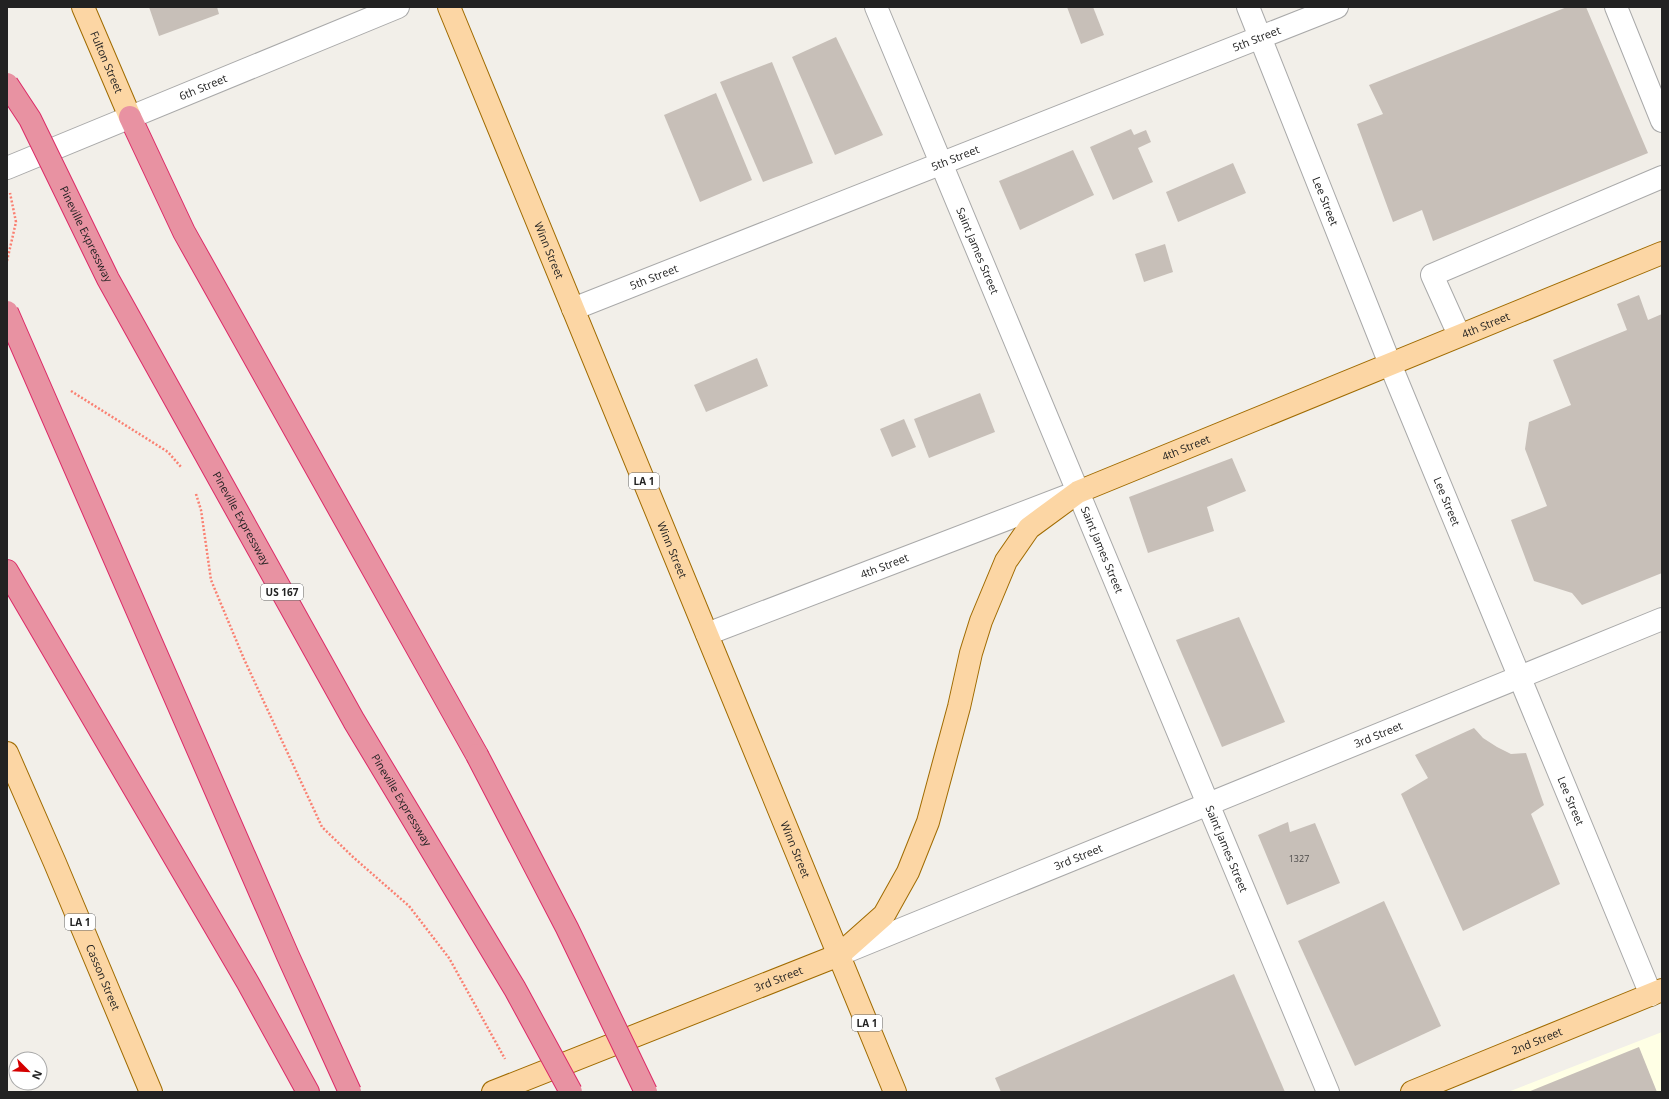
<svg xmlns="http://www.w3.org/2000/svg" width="1669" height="1099" viewBox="0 0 1669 1099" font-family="'Open Sans',sans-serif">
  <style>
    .education { fill: #ffffe5 }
    .building { fill: #c7bfb8 }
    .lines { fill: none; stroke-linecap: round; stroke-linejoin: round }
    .minor-casing { stroke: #a9a9a9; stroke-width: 24 }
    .major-casing { stroke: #a06b00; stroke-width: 24 }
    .highway-casing { stroke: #dc2a67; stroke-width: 24 }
    .path { stroke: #fa8072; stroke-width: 2.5; stroke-dasharray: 2 2; stroke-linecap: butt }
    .minor { stroke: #fff; stroke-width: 22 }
    .major { stroke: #fcd6a4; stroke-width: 22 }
    .highway { stroke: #e892a2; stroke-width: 22 }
    .highway-bridge-casing { stroke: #dc2a67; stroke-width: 24; stroke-linecap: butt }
    .highway-bridge { stroke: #e892a2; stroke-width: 22 }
    .labels { text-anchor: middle; stroke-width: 3; stroke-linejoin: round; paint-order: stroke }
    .number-label { font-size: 9px; fill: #4b4948 }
    .shield { fill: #fff; stroke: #646464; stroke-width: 1 }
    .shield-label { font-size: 10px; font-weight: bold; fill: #222 }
    .street-label { font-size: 11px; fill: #222; stroke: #fff }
  </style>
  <rect width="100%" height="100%" fill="#f2efe9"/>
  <!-- education -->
  <polygon class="education" points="1662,1032 1662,1092 1508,1092"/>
  <!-- building -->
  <g class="building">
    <polygon points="149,7 217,7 219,14 159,36"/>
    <polygon points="1067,7 1093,7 1104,35 1081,44"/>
    <polygon points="1567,7 1586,7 1648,153 1433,241 1422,210 1393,222 1357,124 1383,114 1369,85"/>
    <polygon points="836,37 883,135 835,155 792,57"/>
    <polygon points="772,62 813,163 763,182 720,82"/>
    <polygon points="716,93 752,180 700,202 664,115"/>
    <polygon points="1131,129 1134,135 1146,130 1151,142 1138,148 1153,182 1113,200 1090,147"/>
    <polygon points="1073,150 1094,195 1020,230 999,181"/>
    <polygon points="1233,163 1246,193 1178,222 1166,192"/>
    <polygon points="1165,244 1173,272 1144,282 1135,254"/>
    <polygon points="1639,295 1648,320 1662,314 1662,573 1582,605 1572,593 1534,581 1511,520 1547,506 1525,449 1529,422 1571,405 1553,360 1627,330 1617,304"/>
    <polygon points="757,358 768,386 706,412 694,385"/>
    <polygon points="980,393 995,432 929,458 914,419"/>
    <polygon points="904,419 916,447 892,457 880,429"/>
    <polygon points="1232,458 1246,491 1207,507 1214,531 1148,553 1129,497"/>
    <polygon points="1239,617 1285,722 1222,747 1176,640"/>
    <polygon points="1474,728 1483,738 1497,747 1511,754 1526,753 1544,805 1531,814 1560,884 1463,931 1401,794 1428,778 1415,755"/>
    <polygon points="1288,822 1290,832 1315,823 1340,883 1287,905 1258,835"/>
    <polygon points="1384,901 1441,1026 1355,1066 1298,941"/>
    <polygon points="1234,974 1285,1092 1001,1092 995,1078"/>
    <polygon points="1639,1047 1657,1092 1528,1092"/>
  </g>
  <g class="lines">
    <!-- minor casing -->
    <g class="minor-casing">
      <g id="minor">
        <path id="s1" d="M876 7 1328 1092"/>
        <path id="s2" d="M1248 7 1390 364 1651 995"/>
        <polyline points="1616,7 1662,121"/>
        <path id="s3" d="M7 168 398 7"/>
        <path id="s4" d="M573 309 1337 7"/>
        <polyline points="1459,335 1432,275 1662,177"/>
        <path id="s5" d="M707 634 1067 496"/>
        <path id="s6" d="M843 953 1662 619"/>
      </g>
    </g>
    <!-- major casing -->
    <g class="major-casing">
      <g id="major">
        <path id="s7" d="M83 7 130 117"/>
        <path id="s8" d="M449 7 895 1092"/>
        <path id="s9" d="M7 753 55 863 151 1092"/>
        <path id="s10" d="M493 1092 839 955 884 915 908 872 928 822 959 707 971 653 981 621 1006 561 1029 528 1078 492 1662 253"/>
        <path id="s11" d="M1412 1092 1662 990"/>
      </g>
    </g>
    <!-- highway casing -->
    <g class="highway-casing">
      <g id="highway">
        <polyline points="130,117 184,232 477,755"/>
        <polyline points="7,571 248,983 308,1092"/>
      </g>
    </g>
    <!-- path -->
    <g class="path">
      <polyline points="7,261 16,222 10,193"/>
      <polyline points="71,391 168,452 181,467"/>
      <polyline points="196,494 201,510 211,580 244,659 322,827 353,857 409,906 449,958 505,1059"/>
    </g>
    <!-- minor -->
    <use href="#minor" class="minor"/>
    <!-- major -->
    <use href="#major" class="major"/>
    <!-- highway -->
    <use href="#highway" class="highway"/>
    <!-- highway-bridge casing -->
    <g class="highway-bridge-casing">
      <g id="highway-bridge">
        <path id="s12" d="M7 84 30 119 108 279 354 721 515 989 571 1092"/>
        <polyline points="7,312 288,956 350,1092"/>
        <polyline points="477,755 567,928 646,1092"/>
      </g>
    </g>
    <!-- highway-bridge -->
    <use href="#highway-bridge" class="highway-bridge"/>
  </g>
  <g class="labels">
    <!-- number labels -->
    <g class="number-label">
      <text x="1299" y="862">1327</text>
    </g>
    <!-- shield labels -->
    <g class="shield">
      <rect x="629" y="473" width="30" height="16" rx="3"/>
      <rect x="261" y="584" width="42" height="16" rx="3"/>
      <rect x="65" y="914" width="30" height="16" rx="3"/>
      <rect x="852" y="1015" width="30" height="16" rx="3"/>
    </g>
    <g class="shield-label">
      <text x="644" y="485">LA 1</text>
      <text x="282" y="596">US 167</text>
      <text x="80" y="926">LA 1</text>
      <text x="867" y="1027">LA 1</text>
    </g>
    <!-- street labels -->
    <g class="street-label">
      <text dy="4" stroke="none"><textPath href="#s4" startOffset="735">5th Street</textPath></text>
      <text dy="4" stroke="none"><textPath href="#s7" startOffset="60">Fulton Street</textPath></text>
      <text dy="4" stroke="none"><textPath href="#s3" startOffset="212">6th Street</textPath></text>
      <text dy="4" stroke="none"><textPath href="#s4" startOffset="411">5th Street</textPath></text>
      <text dy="4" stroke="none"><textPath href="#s2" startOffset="209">Lee Street</textPath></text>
      <text dy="4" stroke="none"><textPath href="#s12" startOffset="170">Pineville Expressway</textPath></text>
      <text dy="4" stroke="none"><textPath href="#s8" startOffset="263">Winn Street</textPath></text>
      <text dy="4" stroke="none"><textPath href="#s1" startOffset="264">Saint James Street</textPath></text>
      <text dy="4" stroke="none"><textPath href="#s4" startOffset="87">5th Street</textPath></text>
      <text dy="4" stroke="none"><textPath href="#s10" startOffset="1350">4th Street</textPath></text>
      <text dy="4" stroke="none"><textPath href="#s10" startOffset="1026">4th Street</textPath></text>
      <text dy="4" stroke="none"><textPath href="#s2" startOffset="533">Lee Street</textPath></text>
      <text dy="4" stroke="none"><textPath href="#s12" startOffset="494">Pineville Expressway</textPath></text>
      <text dy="4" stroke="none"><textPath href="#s8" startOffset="587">Winn Street</textPath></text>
      <text dy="4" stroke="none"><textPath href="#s1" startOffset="588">Saint James Street</textPath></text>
      <text dy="4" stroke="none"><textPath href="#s5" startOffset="190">4th Street</textPath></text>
      <text dy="4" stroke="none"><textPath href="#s6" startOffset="578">3rd Street</textPath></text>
      <text dy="4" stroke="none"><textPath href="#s12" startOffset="818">Pineville Expressway</textPath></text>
      <text dy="4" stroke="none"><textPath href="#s2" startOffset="857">Lee Street</textPath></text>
      <text dy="4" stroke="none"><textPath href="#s8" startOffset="911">Winn Street</textPath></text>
      <text dy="4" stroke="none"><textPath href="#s1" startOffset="912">Saint James Street</textPath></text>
      <text dy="4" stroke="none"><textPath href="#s6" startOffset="254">3rd Street</textPath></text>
      <text dy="4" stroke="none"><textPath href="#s9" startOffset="244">Casson Street</textPath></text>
      <text dy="4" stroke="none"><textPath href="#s10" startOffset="307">3rd Street</textPath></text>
      <text dy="4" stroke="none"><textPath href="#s11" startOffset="135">2nd Street</textPath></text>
    </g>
  </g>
  <!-- border -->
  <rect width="1669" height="1099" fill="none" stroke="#222222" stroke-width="16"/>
  <!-- north arrow -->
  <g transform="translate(28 1071) rotate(114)"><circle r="19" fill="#ffffff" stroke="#a7a7a7"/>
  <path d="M0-3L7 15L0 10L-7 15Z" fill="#d40000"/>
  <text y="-6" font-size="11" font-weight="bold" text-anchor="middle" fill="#222222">N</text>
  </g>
</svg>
